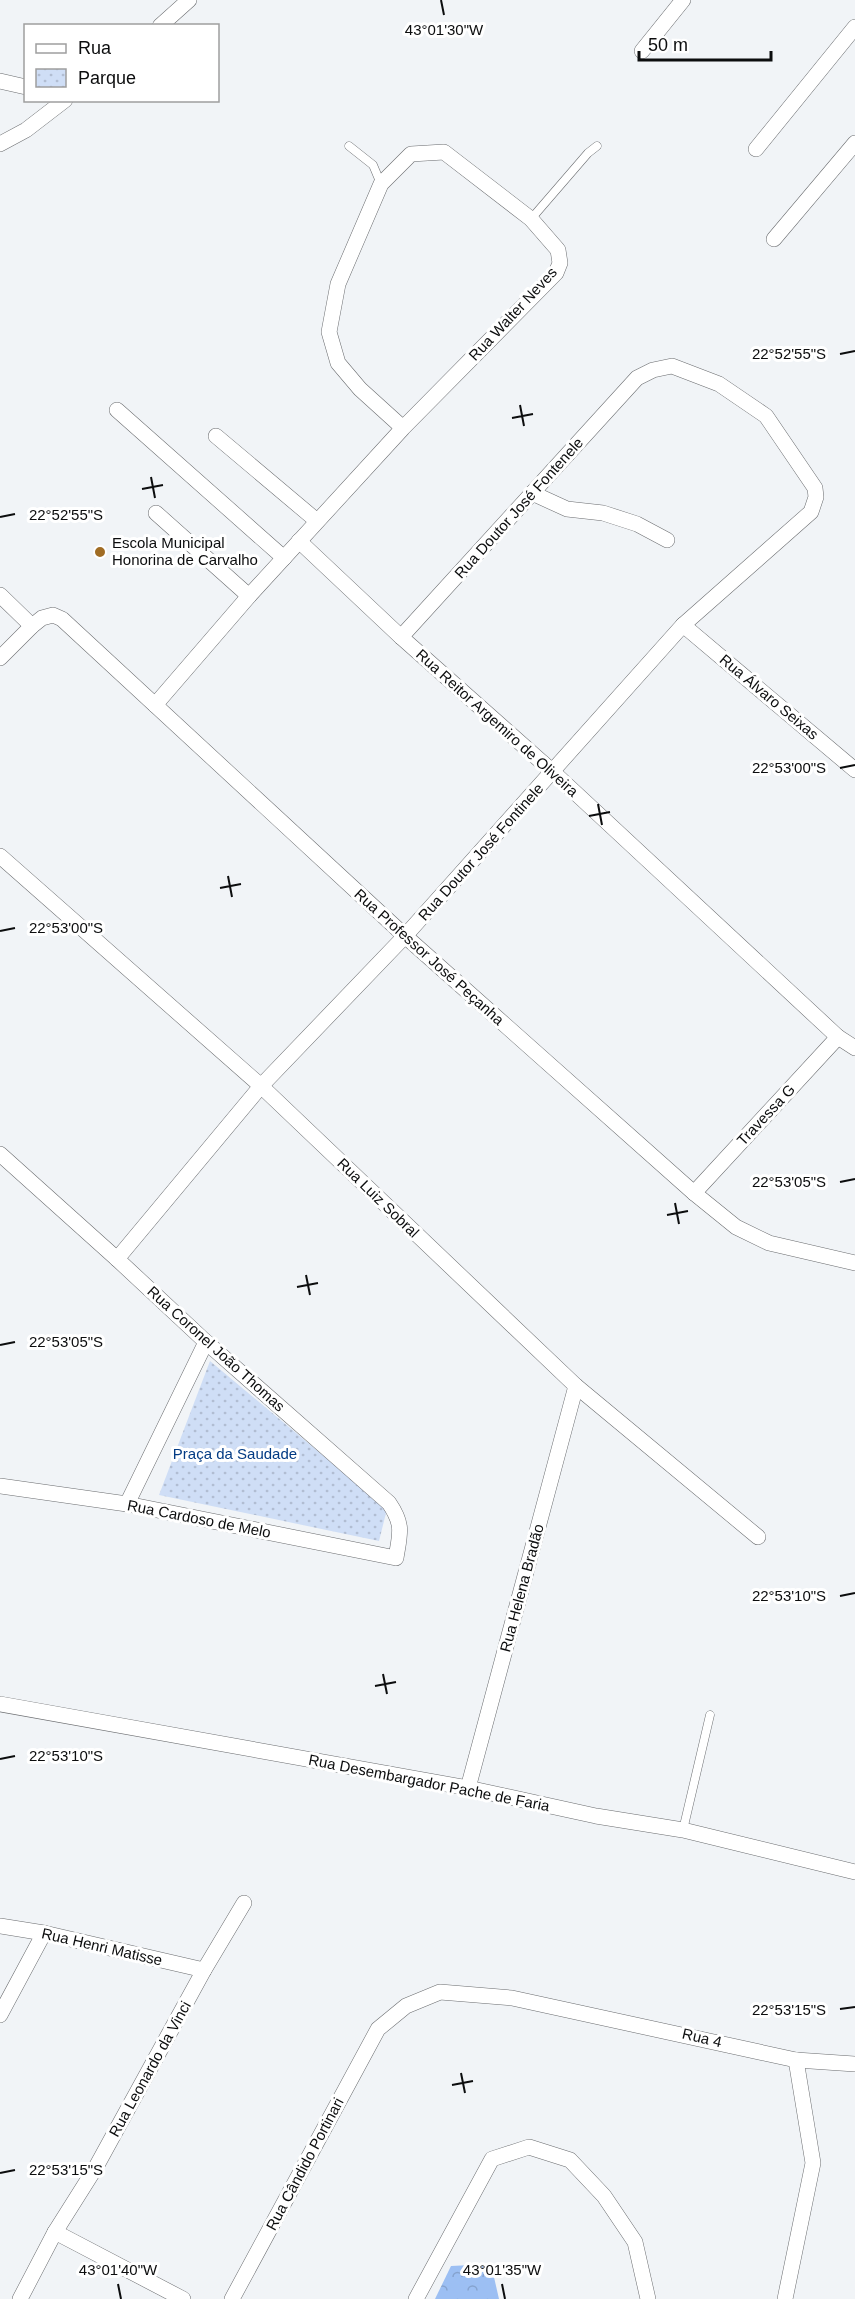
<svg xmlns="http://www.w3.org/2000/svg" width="855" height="2299" viewBox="0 0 855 2299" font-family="Arial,sans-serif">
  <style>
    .forest { fill: url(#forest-crowns) }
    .park { fill: url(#park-dots) }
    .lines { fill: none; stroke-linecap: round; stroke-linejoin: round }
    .lane-casing { stroke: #6a6c6f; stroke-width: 9 }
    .street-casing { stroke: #6a6c6f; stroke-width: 16 }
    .lane { stroke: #fff; stroke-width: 8 }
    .street { stroke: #fff; stroke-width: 15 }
    .ticks { fill: none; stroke: #0c0d0e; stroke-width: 2 }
    .poi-dot { fill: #a06c24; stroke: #fff; stroke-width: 2 }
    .labels { text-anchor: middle; stroke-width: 6; stroke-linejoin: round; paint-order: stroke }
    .street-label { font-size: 15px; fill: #0c0d0e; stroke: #fff }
    .poi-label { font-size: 15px; fill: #0c0d0e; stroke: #fff; text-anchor: start }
    .park-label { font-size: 15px; fill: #033b84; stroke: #fff }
    .ticks-label { font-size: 15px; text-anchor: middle; fill: #0c0d0e; stroke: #fff; stroke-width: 6; stroke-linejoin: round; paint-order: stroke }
  </style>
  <defs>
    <pattern id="forest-crowns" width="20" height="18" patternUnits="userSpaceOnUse" patternTransform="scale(1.5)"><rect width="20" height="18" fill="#9cbff3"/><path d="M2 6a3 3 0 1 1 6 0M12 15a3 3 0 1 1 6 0" fill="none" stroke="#85a3cf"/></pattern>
    <pattern id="park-dots" width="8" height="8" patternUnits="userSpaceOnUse" patternTransform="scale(1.5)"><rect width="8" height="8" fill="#cfdef6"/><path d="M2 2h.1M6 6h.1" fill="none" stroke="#b1bdd2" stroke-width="1.8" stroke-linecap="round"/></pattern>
  </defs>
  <rect width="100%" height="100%" fill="#f1f4f7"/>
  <!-- forest -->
  <polygon class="forest" points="491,2264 499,2299 435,2299 451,2266"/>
  <!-- park -->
  <polygon class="park" points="210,1361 387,1509 379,1541 159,1495"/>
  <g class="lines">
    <!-- lane casing -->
    <g class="lane-casing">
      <g id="lane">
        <polyline points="349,146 373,165 381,184"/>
        <polyline points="531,219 588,153 597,146"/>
        <polyline points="683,1830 710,1715"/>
      </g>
    </g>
    <!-- street casing -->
    <g class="street-casing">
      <g id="street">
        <polyline points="160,26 189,0"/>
        <polyline points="642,51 683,0"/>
        <polyline points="0,81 26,87"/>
        <polyline points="0,144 26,130 65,100"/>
        <polyline points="756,149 855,27"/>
        <polyline points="774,239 855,143"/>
        <polyline points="117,410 284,558"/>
        <polyline points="216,436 317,521"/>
        <polyline points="532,493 567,509 603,513 637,524 667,540"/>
        <polyline points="156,513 249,596"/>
        <polyline points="299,541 401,637 553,772 838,1037 855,1048"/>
        <polyline points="0,595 32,626"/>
        <polyline points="683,625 855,770"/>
        <polyline points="0,658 32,626 42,618 53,615 62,619 405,936 694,1193 736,1227 769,1243 855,1263"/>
        <polyline points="155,705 249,596 403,428 556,273 560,263 558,250 531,219 444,152 411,154 381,184 338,284 329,332 338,363 360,389 403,428"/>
        <polyline points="0,856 261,1086 576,1386 758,1537"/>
        <path d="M0 1154 117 1259 206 1342 389 1503C404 1525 400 1533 396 1558L127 1504 0 1486"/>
        <polyline points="694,1193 838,1037"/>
        <polyline points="117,1259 261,1086 405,936 683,625 811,512 816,497 815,488 766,416 719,384 672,366 653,370 637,378 401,637"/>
        <polyline points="127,1504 206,1342"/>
        <polyline points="0,1704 468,1788 596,1816 683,1830 855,1872"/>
        <polyline points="468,1788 576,1386"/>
        <polyline points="0,1926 44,1933 204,1970"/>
        <polyline points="0,2015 44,1933"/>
        <polyline points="55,2232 183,2299"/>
        <polyline points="20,2299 55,2232 96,2167 204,1970 244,1903"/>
        <polyline points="232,2299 378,2029 406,2006 440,1992 512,1998 796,2060 855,2064"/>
        <polyline points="416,2299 492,2159 529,2147 570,2160 604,2196 635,2242 648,2299"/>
        <polyline points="785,2299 813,2163 796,2060"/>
      </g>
    </g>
    <!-- lane -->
    <use href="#lane" class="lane"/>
    <!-- street -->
    <use href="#street" class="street"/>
  </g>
  <!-- ticks -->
  <path class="ticks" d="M441 0 444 15M840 354 855 351M520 405 524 426M512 418 533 414M151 477 155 498M142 489 163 485M0 517 15 514M840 768 855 765M598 804 602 825M589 816 610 812M228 876 232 897M220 888 241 884M0 931 15 928M840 1182 855 1179M675 1203 679 1224M667 1215 688 1211M306 1275 310 1295M297 1287 318 1283M0 1345 15 1342M840 1596 855 1593M383 1674 387 1694M375 1686 396 1682M0 1759 15 1756M840 2009 855 2007M461 2073 465 2093M452 2085 473 2081M0 2173 15 2170M118 2284 121 2299M502 2284 505 2299"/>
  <!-- markers -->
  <circle class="poi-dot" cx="100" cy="552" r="6"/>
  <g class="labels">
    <!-- street labels -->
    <g class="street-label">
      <text transform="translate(513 314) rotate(-47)" y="5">Rua Walter Neves</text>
      <text transform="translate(519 508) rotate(-48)" y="5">Rua Doutor José Fontenele</text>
      <text transform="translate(769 697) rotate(40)" y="5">Rua Álvaro Seixas</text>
      <text transform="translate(497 723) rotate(42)" y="5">Rua Reitor Argemiro de Oliveira</text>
      <text transform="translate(481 852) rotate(-48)" y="5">Rua Doutor José Fontinele</text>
      <text transform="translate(429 957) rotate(42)" y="5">Rua Professor José Peçanha</text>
      <text transform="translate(766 1115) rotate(-47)" y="5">Travessa G</text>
      <text transform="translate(378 1198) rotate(44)" y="5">Rua Luiz Sobral</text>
      <text transform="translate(216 1349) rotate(42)" y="5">Rua Coronel João Thomas</text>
      <text transform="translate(199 1519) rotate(11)" y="5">Rua Cardoso de Melo</text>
      <text transform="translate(522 1588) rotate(-75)" y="5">Rua Helena Bradão</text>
      <text transform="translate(429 1783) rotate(11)" y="5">Rua Desembargador Pache de Faria</text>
      <text transform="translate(102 1947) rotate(13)" y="5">Rua Henri Matisse</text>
      <text transform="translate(702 2038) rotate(13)" y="5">Rua 4</text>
      <text transform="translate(150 2069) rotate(-61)" y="5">Rua Leonardo da Vinci</text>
      <text transform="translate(305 2164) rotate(-62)" y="5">Rua Cândido Portinari</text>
    </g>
    <!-- poi labels -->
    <g class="poi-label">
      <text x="112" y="548">Escola Municipal<tspan x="112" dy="17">Honorina de Carvalho</tspan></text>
    </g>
    <!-- park labels -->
    <g class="park-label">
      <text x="235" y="1459">Praça da Saudade</text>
    </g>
  </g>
  <g class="ticks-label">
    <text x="444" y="35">43°01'30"W</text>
    <text x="789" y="359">22°52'55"S</text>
    <text x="66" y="520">22°52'55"S</text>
    <text x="789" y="773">22°53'00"S</text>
    <text x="66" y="933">22°53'00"S</text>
    <text x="789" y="1187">22°53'05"S</text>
    <text x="66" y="1347">22°53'05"S</text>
    <text x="789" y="1601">22°53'10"S</text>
    <text x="66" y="1761">22°53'10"S</text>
    <text x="789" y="2015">22°53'15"S</text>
    <text x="66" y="2175">22°53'15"S</text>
    <text x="118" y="2275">43°01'40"W</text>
    <text x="502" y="2275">43°01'35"W</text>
  </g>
  <!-- legend -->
  <rect x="24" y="24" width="195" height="78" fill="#ffffff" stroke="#9e9e9f" stroke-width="1.5"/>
  <rect x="36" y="44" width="30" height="9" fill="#ffffff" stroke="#9e9e9f" stroke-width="1.5"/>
  <text x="78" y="54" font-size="18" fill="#0c0d0e">Rua</text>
  <rect x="36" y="69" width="30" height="18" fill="url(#park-dots)" stroke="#9e9e9f" stroke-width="1.5"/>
  <text x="78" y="84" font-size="18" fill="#0c0d0e">Parque</text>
  <!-- scale -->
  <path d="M639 51v9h132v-9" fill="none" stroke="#0c0d0e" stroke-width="3"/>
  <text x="648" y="51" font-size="18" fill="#0c0d0e" stroke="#ffffff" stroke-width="4.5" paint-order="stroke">50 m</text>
</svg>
